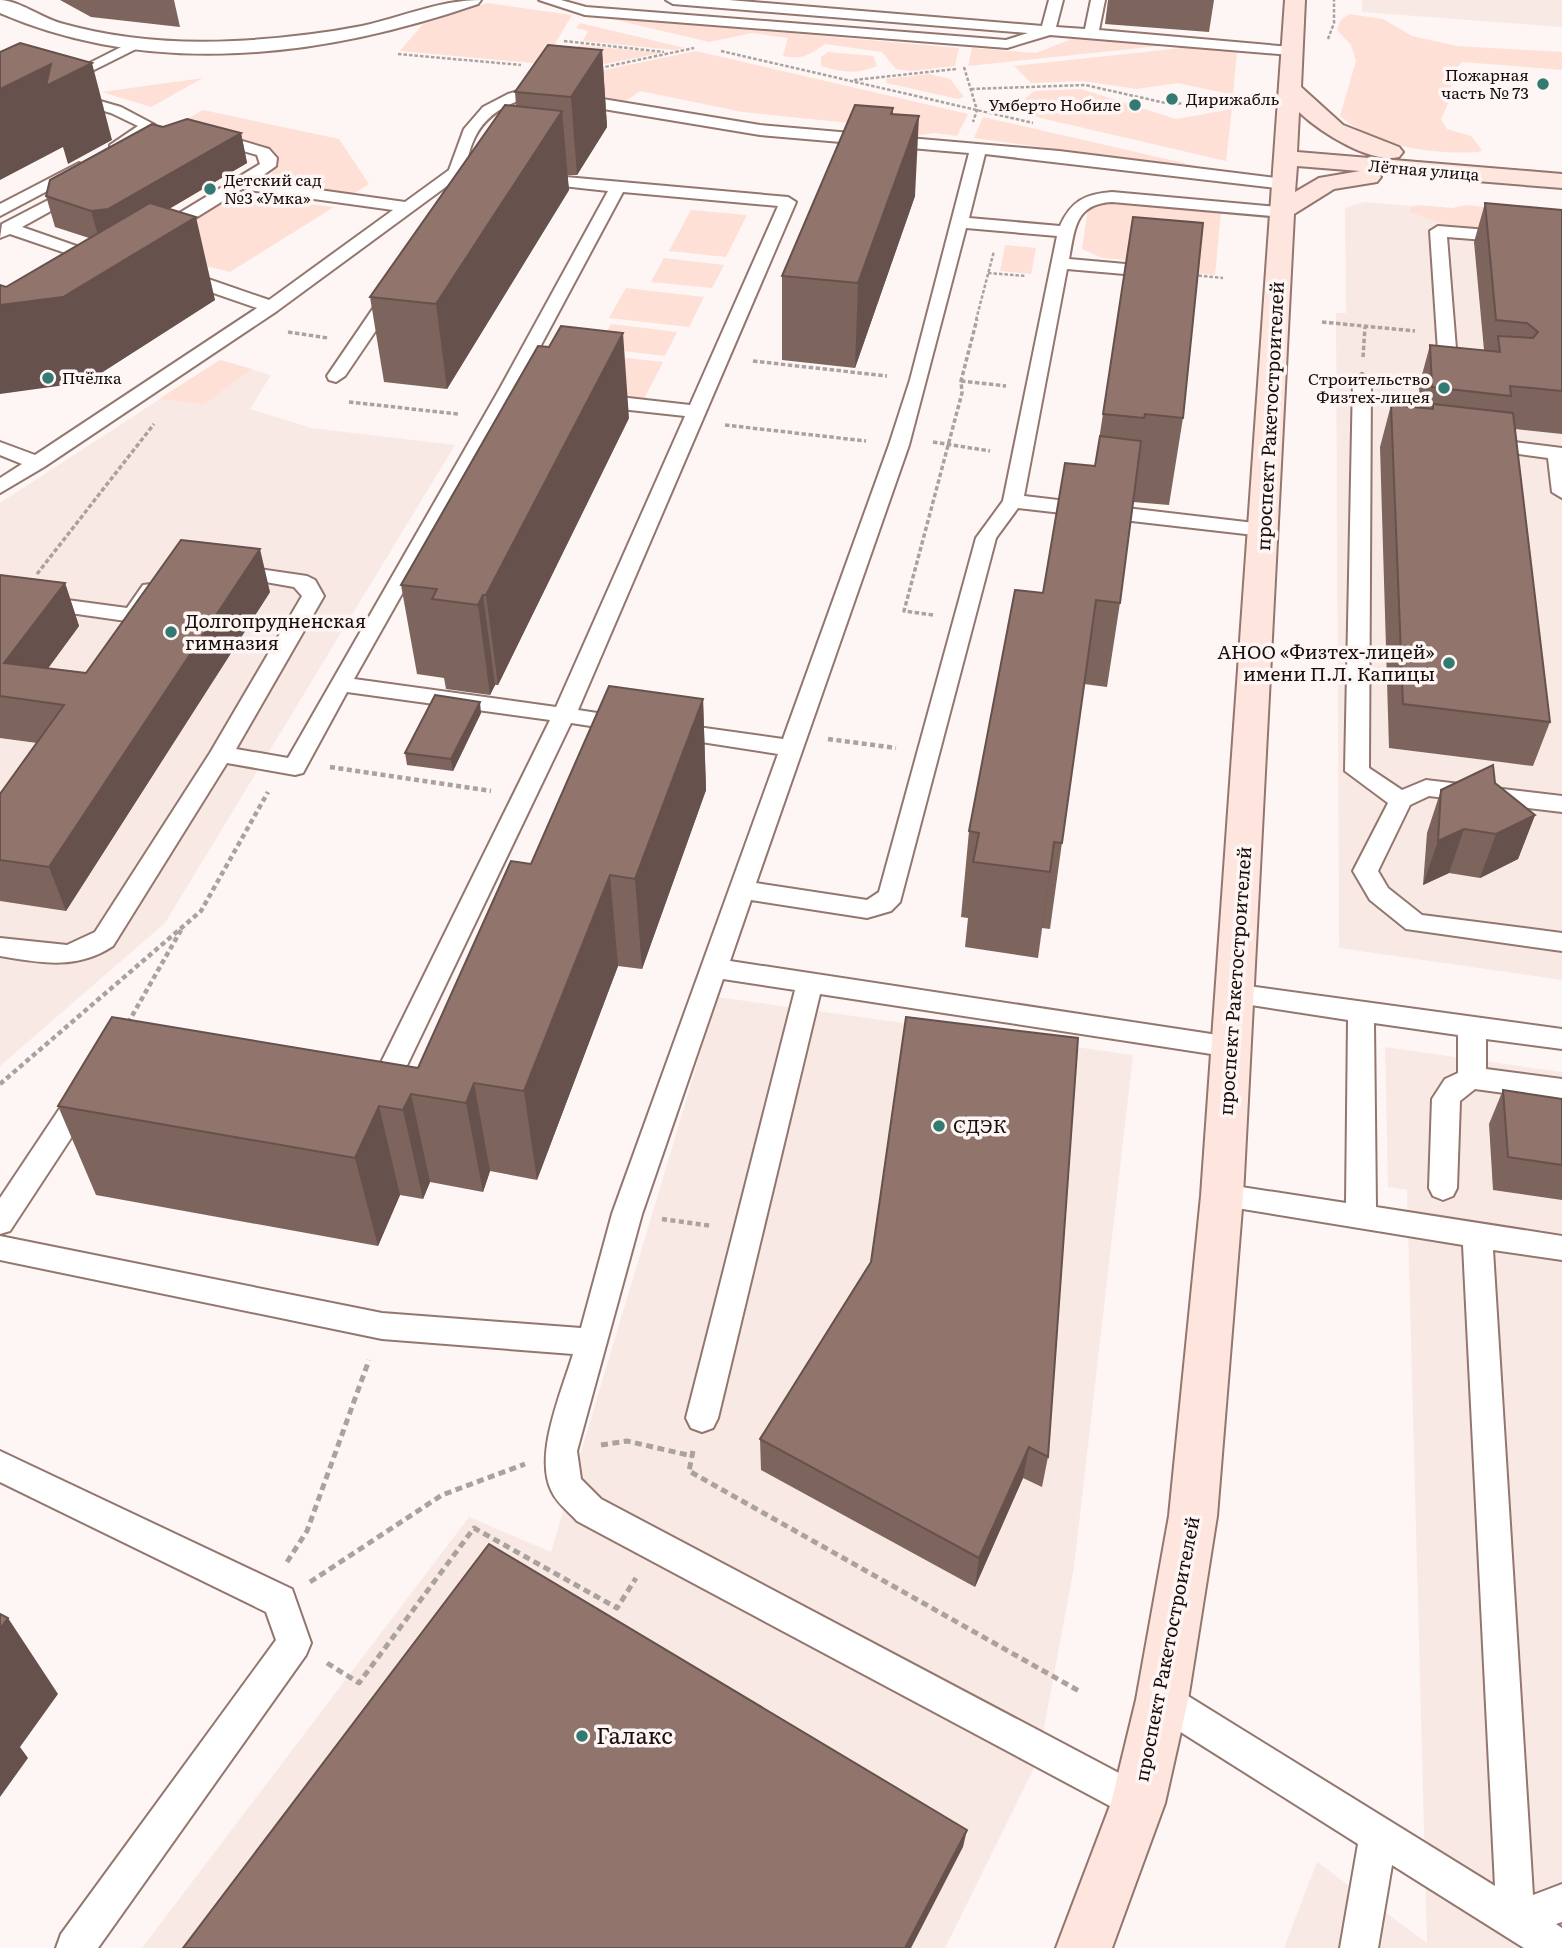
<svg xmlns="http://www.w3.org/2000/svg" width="1562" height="1948" viewBox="0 0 1562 1948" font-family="Literata,serif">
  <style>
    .built { fill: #f9e9e4 }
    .green { fill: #fee0d7 }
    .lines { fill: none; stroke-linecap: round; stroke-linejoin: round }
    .lane-casing { stroke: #93766e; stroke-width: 4 }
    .street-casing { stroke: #93766e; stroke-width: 4 }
    .secondary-casing { stroke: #93766e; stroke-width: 4 }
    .path-far3 { stroke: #aaa29f; stroke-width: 2.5; stroke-dasharray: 3.5 2; stroke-linecap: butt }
    .path-far2 { stroke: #aaa29f; stroke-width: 3.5; stroke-dasharray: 4.5 2.5; stroke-linecap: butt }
    .path-far1 { stroke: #aaa29f; stroke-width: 4.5; stroke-dasharray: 5 3.5; stroke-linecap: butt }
    .path { stroke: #aaa29f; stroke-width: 5; stroke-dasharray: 7 4.5; stroke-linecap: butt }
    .lane { fill: #fff; fill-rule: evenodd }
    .street { fill: #fff; fill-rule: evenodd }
    .secondary { fill: #fee6df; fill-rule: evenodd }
    .wall { fill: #7d645d }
    .shaded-wall { fill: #66514c }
    .building { fill: #91746c; stroke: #66514c; stroke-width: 2 }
    .poi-dot { fill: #327a72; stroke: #fdf6f4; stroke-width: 2.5 }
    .labels { text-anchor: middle; stroke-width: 7; stroke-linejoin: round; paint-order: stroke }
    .far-poi-label { font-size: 16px; fill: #190e0b; stroke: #fdf6f4; text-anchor: end }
    .far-street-label { font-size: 16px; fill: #190e0b; stroke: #fdf6f4 }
    .street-label { font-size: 19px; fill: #190e0b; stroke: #fdf6f4 }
    .poi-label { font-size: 19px; fill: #190e0b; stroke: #fdf6f4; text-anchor: start }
    .near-poi-label { font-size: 23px; fill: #190e0b; stroke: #fdf6f4; text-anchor: start }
  </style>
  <rect width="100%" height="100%" fill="#fdf6f4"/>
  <!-- built -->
  <g class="built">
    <polygon points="1362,0 1562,0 1562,27 1362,12"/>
    <polygon points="1364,202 1562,219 1562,980 1339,948 1336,313 1346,313 1345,208"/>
    <polygon points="220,360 271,375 250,409 311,428 455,445 165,923 0,1066 0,503"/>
    <polygon points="717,997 1133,1055 1074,1567 1038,1760 945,1948 142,1948 469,1517 551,1552"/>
    <polygon points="1385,1047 1562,1072 1562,1948 1284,1948 1317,1862 1427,1943 1407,1190 1388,1187"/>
  </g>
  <!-- green -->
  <g class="green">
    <polygon points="487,3 572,15 543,64 400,51 423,24"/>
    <path d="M1349 14 1383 19 1412 36 1457 46 1562 52V70L1462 62 1449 76 1453 93 1441 119 1447 129 1471 136 1482 150 1479 152C1435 155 1374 147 1340 116L1356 61 1351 45 1337 30 1340 21Z"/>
    <path d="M603 17 959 48 955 66 911 71 896 69 882 52 825 44C809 55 802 60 783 56L788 38 752 33 709 42Z"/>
    <polygon points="580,23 685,48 673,50 583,41 588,31 576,28"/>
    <polygon points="1074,38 1169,45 968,66 972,48 1036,53"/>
    <polygon points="579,45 661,53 558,73"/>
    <polygon points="1191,47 1237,52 1233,95 1178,83 1137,89 1082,81 1031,83 1014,66"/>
    <polygon points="696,51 968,114 957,136 934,133 909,137 897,128 743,112 640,91 626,101 556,88 574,76"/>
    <path d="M828 52 873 56 877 66C857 75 841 72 821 66V57Z"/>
    <polygon points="929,74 950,79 964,97 958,99 886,83 886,79"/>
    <polygon points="203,78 151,107 102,92"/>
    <polygon points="1081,89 1176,119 1232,109 1226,161 1011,111 1034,91"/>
    <polygon points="203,110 339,139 369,184 353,194 282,187 268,181 277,162 269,149 158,135"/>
    <polygon points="983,117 1223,172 974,138"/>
    <polygon points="234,195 334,207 230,272 141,250"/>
    <polygon points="1099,203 1221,212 1215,275 1195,273 1195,266 1102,258 1082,249 1088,208"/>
    <polygon points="1418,205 1452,208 1466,205 1562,215 1562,236 1445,225 1410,212 1411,207"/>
    <polygon points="691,210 747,215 726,257 669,251"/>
    <polygon points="1005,245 1036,248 1031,274 1000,271"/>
    <polygon points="664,258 724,265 712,288 651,282"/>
    <polygon points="626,288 704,297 689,327 609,318"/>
    <polygon points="611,324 677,332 665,356 598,348"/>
    <polygon points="591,354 663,362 643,401 570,393"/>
    <polygon points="220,360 252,369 204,404 159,399"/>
  </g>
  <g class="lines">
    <!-- lane casing -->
    <g class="lane-casing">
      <g id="lane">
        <polygon points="539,0 561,0 586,7 1006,40 1028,33 673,4 666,0 729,0 1042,26 1049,0 1063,0 1056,27 1085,29 1091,0 1105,0 1099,30 1291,47 1298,51 1291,55 1050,35 1007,48 585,15"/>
        <polygon points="137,39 144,43 142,46 68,83 58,83 56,80"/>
        <path d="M530 87 760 125 1059 151 1284 179 1292 184 1284 189 985 154 969 218 1060 226C1071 201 1085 194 1112 192L1288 208V216L1282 217 1112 202C1075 204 1075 228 1069 259L1159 267 1168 272 1159 277 1067 269 1024 496 1263 524 1273 530 1263 536 1018 508 996 538 900 902 891 911 867 918 751 900 730 961 1231 1037 1241 1040 1245 1047 1241 1054 1231 1057 820 994 718 1418 713 1428 702 1432 691 1428 686 1418 795 990 723 979 642 1214 577 1451 581 1479 601 1499 1151 1790 1156 1803 1151 1816 1138 1821 577 1521C569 1512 557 1503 552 1492 533 1456 562 1391 573 1354L382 1339 0 1260V1236L382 1313 581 1328 612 1214 778 754 669 737 661 735 657 730 661 725 669 723 783 739 889 445 910 380 969 153 760 135 531 97C504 104 482 117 472 144 468 154 467 166 462 175L277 311 44 467 0 493V478L22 464 0 455V442L35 455 257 308 173 279 170 275 173 271H185L269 300 393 210 242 189 165 237H153L151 233 153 229 260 164 257 155 206 140V134L212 132 269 149 277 158 276 166 255 181 405 202 449 170 464 129 483 107 508 94ZM966 228 1057 236 1003 501 976 538 879 892 867 900 756 883 909 445Z"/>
        <path d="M69 92 121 107 155 125C146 138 127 155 110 151V145L138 126 111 113 64 100 61 97Z"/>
        <polygon points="79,163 87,168 85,171 0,216 0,204"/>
        <path d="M532 174 788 197 796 202 578 710 630 718 638 720 642 725 638 730 630 732 571 723 389 1103 379 1106 369 1103 365 1095 550 720 347 692 303 773 295 775 227 763 113 946C77 970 41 963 0 956V938L67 945 95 932 210 753 302 596 294 587 225 575 221 571 225 567 232 565 307 576 315 580 324 596 236 749 288 758 499 390 608 191 526 182 524 179ZM623 192 778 206 690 405 593 394 584 400 593 406 685 416 556 707 354 679 517 390Z"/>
        <polygon points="81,183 87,185 87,191 22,227 85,249 110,250 113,254 110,258 83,259 10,234 0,238 2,224"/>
        <polygon points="1438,226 1562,236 1562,246 1447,237 1457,361 1471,363 1473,367 1464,373 1441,370 1439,366 1430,231"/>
        <polygon points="393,287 402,292 345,376 336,382 329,380 327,376 387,288"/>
        <polygon points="1362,374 1371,380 1369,768 1402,790 1426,780 1562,796 1562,812 1429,796 1410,805 1378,871 1388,888 1422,915 1562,933 1562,951 1406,929 1370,900 1353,871 1388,803 1345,771 1353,380"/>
        <polygon points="1483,438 1562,448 1562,498 1552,492 1548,458 1476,448 1473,444"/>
        <polygon points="151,584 162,590 141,620 133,622 0,603 0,591 127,608 143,585"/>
        <polygon points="1234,984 1562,1029 1562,1049 1486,1039 1486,1069 1562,1079 1562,1101 1475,1089 1460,1101 1457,1188 1453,1196 1443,1200 1433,1196 1429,1188 1432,1099 1445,1079 1458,1073 1458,1035 1374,1023 1376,1207 1562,1236 1562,1260 1493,1250 1533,1895 1562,1884 1562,1922 1556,1924 1562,1928 1562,1948 1524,1948 1392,1865 1378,1948 1340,1948 1358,1844 1149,1712 1144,1700 1149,1688 1162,1683 1175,1688 1495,1886 1463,1245 1212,1204 1207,1196 1212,1188 1222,1184 1346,1203 1348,1020 1225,1001 1221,994 1225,987"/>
        <polygon points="84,1084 94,1087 98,1095 94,1103 10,1231 0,1234 0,1198 74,1087"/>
        <polygon points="0,1451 292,1589 311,1643 306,1655 98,1948 56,1948 61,1934 276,1640 266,1612 0,1482"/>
      </g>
    </g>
    <!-- street casing -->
    <g class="street-casing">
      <path id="street" d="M0 0C20 1 40 17 60 23 116 39 176 44 234 41 277 39 320 34 362 26 402 17 440 0 481 0L478 4C324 57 153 79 0 13Z"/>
    </g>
    <!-- secondary casing -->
    <g class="secondary-casing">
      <path id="secondary" d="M1285 0H1305L1301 87 1343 125 1399 147 1403 152 1399 157C1370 164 1320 132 1299 112L1297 152 1562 174V188L1378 173 1381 177 1377 182 1334 189 1294 214 1243 1196 1217 1516 1188 1700 1165 1803 1112 1948H1056L1111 1803 1136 1700 1169 1516 1201 1196ZM1297 166 1360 171 1319 178 1295 192Z"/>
    </g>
    <!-- path-far3 -->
    <g class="path-far3">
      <polyline points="1328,39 1334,23 1334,0"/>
      <polyline points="564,41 664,52"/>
      <polyline points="721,51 1033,123"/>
      <polyline points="398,54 521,65"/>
      <polyline points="964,67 977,110 973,122"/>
      <polyline points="600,68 694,48"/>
      <polyline points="854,80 956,69"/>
      <polyline points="971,89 1085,85 1170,104 1239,99"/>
      <polyline points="988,273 1026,276"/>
      <polyline points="1193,275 1223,278"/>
      <polyline points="976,320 994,251"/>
    </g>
    <!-- path-far2 -->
    <g class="path-far2">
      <polyline points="1322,322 1415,331"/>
      <polyline points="288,332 328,338"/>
      <polyline points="1363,357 1365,327"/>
      <polyline points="753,361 887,376"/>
      <polyline points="961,381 1006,386"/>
      <polyline points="349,402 458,414"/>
      <polyline points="725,425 866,441"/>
      <polyline points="933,442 990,451"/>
      <polyline points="37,574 154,424"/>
      <polyline points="933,615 904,611 962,393 961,381 977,319"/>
    </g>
    <!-- path-far1 -->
    <g class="path-far1">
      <polyline points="828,739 896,748"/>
      <polyline points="330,767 491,791"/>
      <polyline points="128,1023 181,930"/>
      <polyline points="0,1084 201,911 268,792"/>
      <polyline points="662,1219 712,1226"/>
    </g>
    <!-- path -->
    <g class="path">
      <polyline points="601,1445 627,1441 692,1456"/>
      <polyline points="693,1451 689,1471 1079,1691"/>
      <polyline points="287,1562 307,1531 369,1360"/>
      <polyline points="310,1582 442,1495 525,1464"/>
      <polyline points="327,1663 359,1683 474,1528 617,1608 636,1578"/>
    </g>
    <!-- lane -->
    <use href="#lane" class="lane"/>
    <!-- street -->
    <use href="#street" class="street"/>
    <!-- secondary -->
    <use href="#secondary" class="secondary"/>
  </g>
  <!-- wall -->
  <g class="wall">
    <polygon points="60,0 174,0 180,27 91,17"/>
    <polygon points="1108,0 1214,0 1209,32 1105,24"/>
    <polygon points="602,50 607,127 577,175 567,175 569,190 447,389 384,382 370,297 516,106 515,92"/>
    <polygon points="893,108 893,114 915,196 855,368 782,360 782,276"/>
    <polygon points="163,127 241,133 247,163 169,209 215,300 87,382 6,287 89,238 55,227 46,196"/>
    <polygon points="1485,203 1562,210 1562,434 1515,429 1550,722 1533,766 1389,748 1380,447 1391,405 1420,408 1419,386 1430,345 1484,350 1474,242"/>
    <polygon points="1133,217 1183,418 1169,505 1133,502 1120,603 1107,687 1084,684 1050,929 1042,928 1038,958 965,947 968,918 961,917 969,831 1043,593 1095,466"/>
    <polygon points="629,418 498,685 495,685 490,695 446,689 444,678 417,674 401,585"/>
    <polygon points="0,575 65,583 79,626 48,668 86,673 270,592 66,911 0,901 0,794 37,743 0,738"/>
    <polygon points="703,699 706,790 642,969 618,966 537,1180 490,1171 483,1192 430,1182 423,1199 400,1195 378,1246 96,1195 58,1106 418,1068 531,864"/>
    <polygon points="481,713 453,771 407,765 405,753"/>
    <polygon points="1495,783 1535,815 1518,859 1480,878 1449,873 1423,885 1427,833 1441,790"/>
    <polygon points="1503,1090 1562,1099 1562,1200 1493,1190 1489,1124"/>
    <polygon points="871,1262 1048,1457 1042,1487 1023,1478 975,1587 761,1470 760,1439"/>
  </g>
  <!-- shaded-wall -->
  <g class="shaded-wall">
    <polygon points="602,50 607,127 577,175 571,97"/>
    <polygon points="92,63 112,140 68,164 63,147 0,180 0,89 51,64"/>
    <polygon points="562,111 569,190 447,389 436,304"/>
    <polygon points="919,116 915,196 855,368 858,283"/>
    <polygon points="241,133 247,163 116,240 100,242 91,211"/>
    <polygon points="196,217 215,300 87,382 0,394 0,305"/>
    <polygon points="623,333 629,418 498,685 486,595"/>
    <polygon points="260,549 270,592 66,911 49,867"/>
    <polygon points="65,583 79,626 25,700 4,663"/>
    <polygon points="483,595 495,685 490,695 478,605"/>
    <polygon points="703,699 706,790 642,969 635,879"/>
    <polygon points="480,702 481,713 453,771 451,759"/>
    <polygon points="1535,815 1518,859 1480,878 1496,834"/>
    <polygon points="1464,829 1449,873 1423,885 1438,841"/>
    <polygon points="1054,842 1042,928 1038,958 1050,872"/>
    <polygon points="610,875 618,966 537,1180 524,1091"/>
    <polygon points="474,1083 490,1171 483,1192 466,1103"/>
    <polygon points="411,1094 430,1182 423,1199 403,1110"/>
    <polygon points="379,1106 400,1195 378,1246 355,1158"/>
    <polygon points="1029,1447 1023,1478 975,1587 979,1558"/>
    <polygon points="8,1618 58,1694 20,1747 28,1758 0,1797 0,1629"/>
    <polygon points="967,1830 963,1847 911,1948 905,1948"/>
  </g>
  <!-- building -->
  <g class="building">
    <polygon points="20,43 92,63 46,86 51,64 0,89 0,52"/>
    <polygon points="548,45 602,50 571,97 515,92"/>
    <polygon points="505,105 562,111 436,304 370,297"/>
    <polygon points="855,105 893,108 891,114 919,116 858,283 782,276"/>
    <polygon points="187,119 241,133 108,209 91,211 46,196 50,180 152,124 163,127"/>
    <polygon points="150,203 196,217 63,297 0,305 0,285 6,287"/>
    <polygon points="1485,203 1562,210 1562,391 1510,386 1511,396 1432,387 1430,345 1500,352 1498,336 1533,338 1538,332 1527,323 1496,320"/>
    <polygon points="1133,217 1203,223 1183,418 1145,414 1144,418 1103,414"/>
    <polygon points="561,326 623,333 486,595 483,595 478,605 432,599 437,589 401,585 538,346 549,347"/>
    <polygon points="1433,404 1513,413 1550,722 1403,704 1391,405 1433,409"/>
    <polygon points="1100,436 1141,441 1120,603 1096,600 1062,843 1054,842 1050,872 973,862 979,833 969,831 1015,590 1043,593 1065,463 1095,466"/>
    <polygon points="181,540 260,549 49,867 0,860 0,794 64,705 0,696 0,575 65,583 4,663 86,673"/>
    <polygon points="609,686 703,699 635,879 610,875 524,1091 474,1083 466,1103 411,1094 403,1110 379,1106 355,1158 58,1106 112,1017 418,1068 511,861 531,864"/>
    <polygon points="435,695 480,702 451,759 405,753"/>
    <polygon points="1493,765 1495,783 1535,815 1496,834 1464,829 1438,841 1441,790"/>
    <polygon points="906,1017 1078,1038 1048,1457 1029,1447 979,1558 760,1439 871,1262"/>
    <polygon points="1503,1090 1562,1099 1562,1165 1508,1157"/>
    <polygon points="489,1544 967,1830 905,1948 183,1948"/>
    <polygon points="0,1614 8,1618 0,1629"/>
  </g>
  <!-- markers -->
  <g class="poi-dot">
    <circle cx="1543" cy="84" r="7"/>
    <circle cx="1172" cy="99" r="7"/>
    <circle cx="1135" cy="105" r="7"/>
    <circle cx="210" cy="189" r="7"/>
    <circle cx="48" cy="378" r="7"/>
    <circle cx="1444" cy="388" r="7"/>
    <circle cx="171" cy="632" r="7"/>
    <circle cx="1449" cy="663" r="7"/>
    <circle cx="939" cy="1126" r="7"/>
    <circle cx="582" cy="1736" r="7"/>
  </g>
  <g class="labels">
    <!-- far-poi labels -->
    <g class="far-poi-label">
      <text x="1529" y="81">Пожарная<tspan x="1529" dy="18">часть № 73</tspan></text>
      <text x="1186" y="105" text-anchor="start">Дирижабль</text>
      <text x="1121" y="111">Умберто Нобиле</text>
      <text x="224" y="186" text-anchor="start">Детский сад<tspan x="224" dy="18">№3 «Умка»</tspan></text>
      <text x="62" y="384" text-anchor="start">Пчёлка</text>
      <text x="1430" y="385">Строительство<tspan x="1430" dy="18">Физтех-лицея</tspan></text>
    </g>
    <!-- far-street labels -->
    <g class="far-street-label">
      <text transform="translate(1424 170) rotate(5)" y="6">Лётная улица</text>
    </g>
    <!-- street labels -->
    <g class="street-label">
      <text transform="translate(1270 416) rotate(-87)" y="7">проспект Ракетостроителей</text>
      <text transform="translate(1235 981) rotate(-86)" y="7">проспект Ракетостроителей</text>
      <text transform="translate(1167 1649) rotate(-79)" y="7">проспект Ракетостроителей</text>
    </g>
    <!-- poi labels -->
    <g class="poi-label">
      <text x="185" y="628">Долгопрудненская<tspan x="185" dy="22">гимназия</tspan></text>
      <text x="1435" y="659" text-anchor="end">АНОО «Физтех-лицей»<tspan x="1435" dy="22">имени П.Л. Капицы</tspan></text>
      <text x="953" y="1133">СДЭК</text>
    </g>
    <!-- near-poi labels -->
    <g class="near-poi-label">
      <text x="596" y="1744">Галакс</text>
    </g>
  </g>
</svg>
